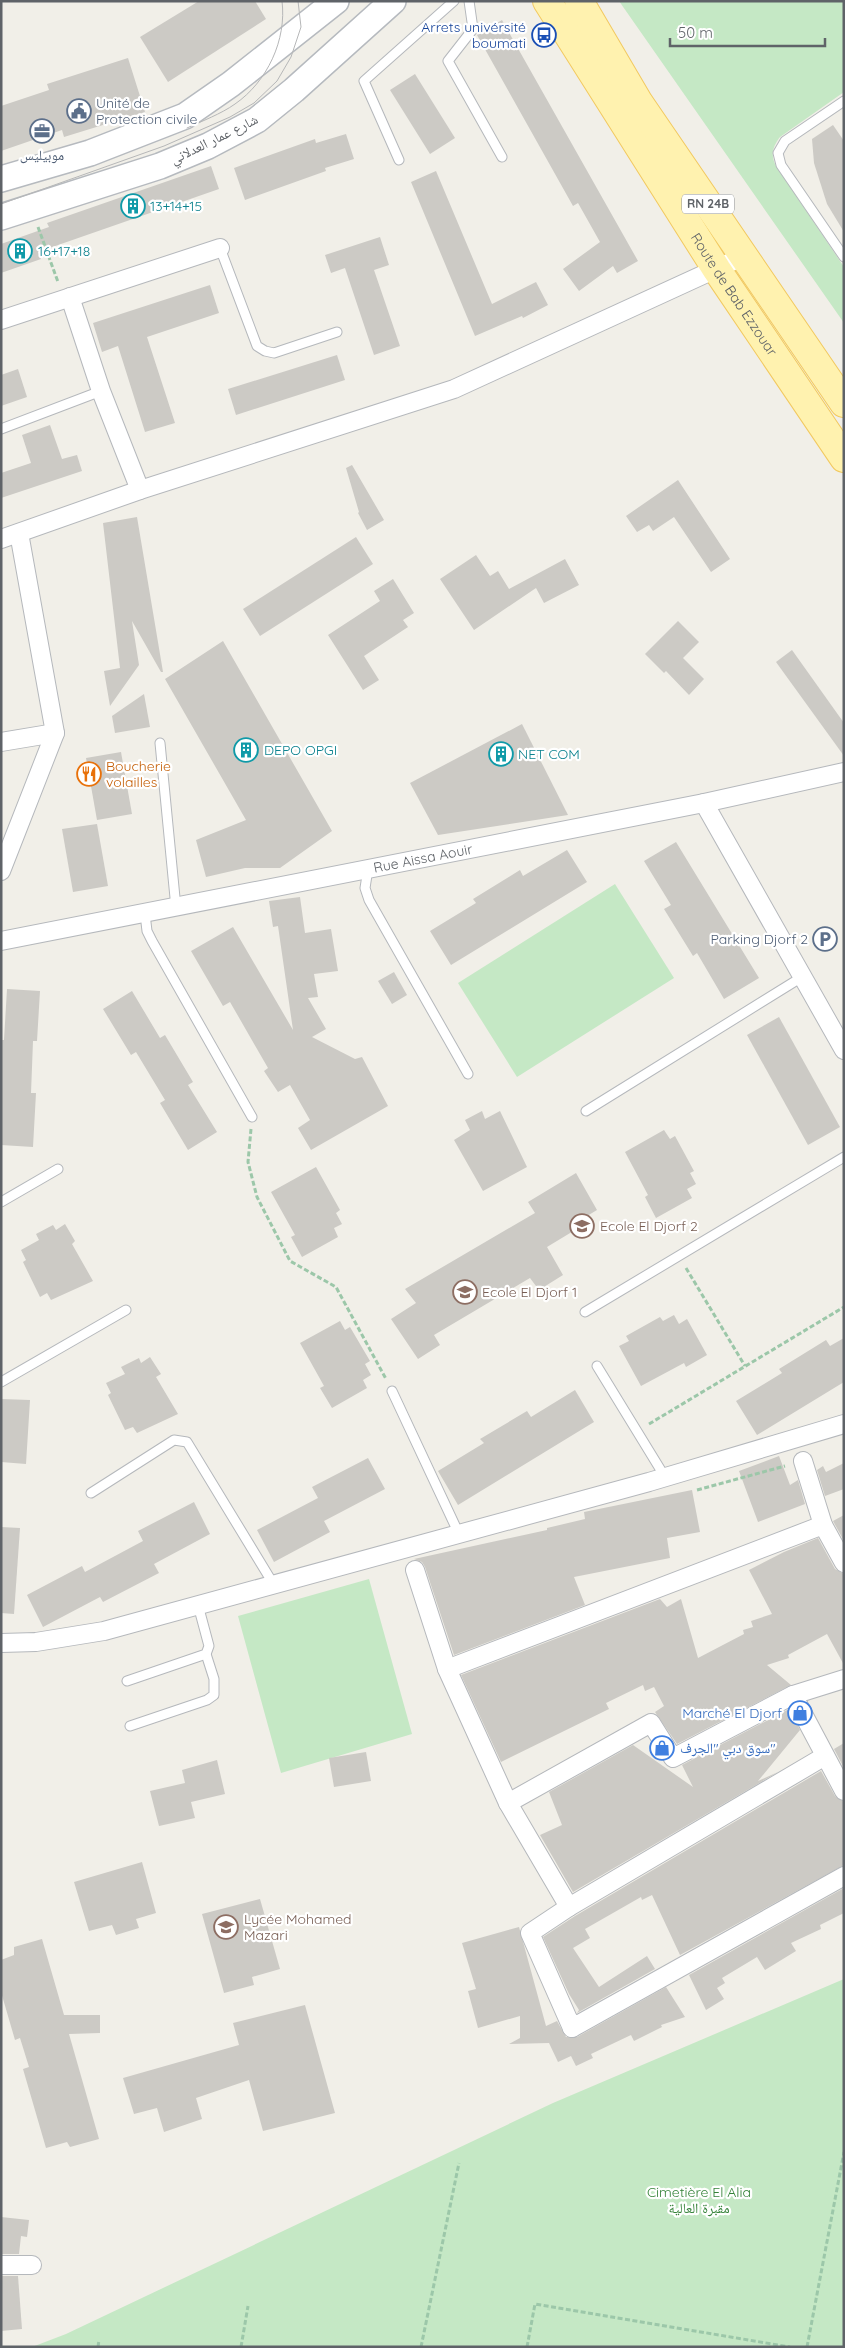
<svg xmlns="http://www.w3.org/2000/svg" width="845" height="2348" viewBox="0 0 845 2348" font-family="Quicksand,'Noto Naskh Arabic',sans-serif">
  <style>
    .green { fill: #c5e8c5 }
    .building { fill: #cccac5 }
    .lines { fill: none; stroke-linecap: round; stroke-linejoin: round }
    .lane-casing { stroke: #b5b8bc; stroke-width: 11 }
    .street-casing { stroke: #b5b8bc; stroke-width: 20 }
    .secondary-casing { stroke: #b6babf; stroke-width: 28 }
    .primary-casing { stroke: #f2c960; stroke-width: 30 }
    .path { stroke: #9cc7a9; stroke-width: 3; stroke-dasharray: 5 2.5; stroke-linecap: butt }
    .lane { stroke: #fff; stroke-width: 9 }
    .street { stroke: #fff; stroke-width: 18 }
    .secondary { stroke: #fff; stroke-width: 25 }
    .primary { stroke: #fff2af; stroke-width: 28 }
    .tram { stroke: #b6b7b8; stroke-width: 1 }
    .labels { text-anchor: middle; stroke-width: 4.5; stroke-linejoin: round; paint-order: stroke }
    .shield { fill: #fff; stroke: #8f9295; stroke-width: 1 }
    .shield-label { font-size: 12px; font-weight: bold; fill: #5f6368 }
    .transit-label { font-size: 14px; fill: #164399; stroke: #fff; text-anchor: end }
    .service-label { font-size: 14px; fill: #4e5e75; stroke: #fff; text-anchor: start }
    .street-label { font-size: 14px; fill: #5f6368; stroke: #fff }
    .culture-label { font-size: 14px; fill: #0d838f; stroke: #fff; text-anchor: start }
    .food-label { font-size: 14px; fill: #c56008; stroke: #fff; text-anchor: start }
    .education-label { font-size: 14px; fill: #785e54; stroke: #fff; text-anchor: start }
    .shop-label { font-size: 14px; fill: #366cbe; stroke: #fff; text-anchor: end }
    .park-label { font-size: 14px; fill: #348238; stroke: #fff }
  </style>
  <rect width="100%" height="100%" fill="#f1efe8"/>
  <!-- green -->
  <g class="green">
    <path d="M619 1H844V92L780 137C773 146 770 155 776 166L844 267V323Z"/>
    <polygon points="615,884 674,978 517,1077 458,983"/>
    <polygon points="369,1579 412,1734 281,1773 238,1616"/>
    <polygon points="844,1979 844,2347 32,2347 66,2334 553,2103"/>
  </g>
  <!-- building -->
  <g class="building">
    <polygon points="199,1 255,1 266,19 168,82 140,37"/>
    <polygon points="502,20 638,261 617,273 613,266 579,291 563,269 600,242 578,203 573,206 477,35"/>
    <polygon points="128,58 145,112 64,137 62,130 1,151 1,106 49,90 47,84"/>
    <polygon points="415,74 455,138 430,154 390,90"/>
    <polygon points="833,125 844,141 844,232 827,204 814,163 812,139"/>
    <polygon points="346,134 354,159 325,168 326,171 245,200 234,168 315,139 316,143"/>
    <polygon points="211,166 219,189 38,252 41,259 1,273 1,244 49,227 47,223"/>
    <polygon points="436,171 492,304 536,282 548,305 523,318 522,316 475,336 411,182"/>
    <polygon points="380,237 389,265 374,270 400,346 374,355 345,268 331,273 325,255"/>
    <polygon points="210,285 219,313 147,337 175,423 145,432 118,346 102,352 93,323"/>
    <polygon points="337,355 345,380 236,415 228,389"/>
    <polygon points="18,369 27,397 1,406 1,375"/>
    <polygon points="50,425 62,459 77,455 82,471 1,498 1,473 31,463 22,435"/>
    <polygon points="352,465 384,520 367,530 358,513 359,512 346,468"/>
    <polygon points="678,480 730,559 711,572 674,517 653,531 649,525 637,532 626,516"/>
    <polygon points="137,517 163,672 161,672 132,621 139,665 110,706 104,671 120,668 103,523"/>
    <polygon points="356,537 373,564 260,636 243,609"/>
    <polygon points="476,555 490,576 498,571 509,589 565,559 579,585 544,603 536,588 474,630 440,579"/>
    <polygon points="393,579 414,613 403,620 408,627 364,656 379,680 363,690 328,635 380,601 374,591"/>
    <polygon points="678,621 699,642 683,658 704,679 689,695 666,671 664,673 645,654"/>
    <polygon points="223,641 332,831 280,868 245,868 206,877 196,840 246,820 165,679"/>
    <polygon points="792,650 844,723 844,756 776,662"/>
    <polygon points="144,694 150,727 115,733 112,716"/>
    <polygon points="522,724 568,815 438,835 410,783"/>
    <polygon points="121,752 132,814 97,820 86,758"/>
    <polygon points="97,824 108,886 73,892 62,829"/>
    <polygon points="676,842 759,978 724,999 697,953 693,956 664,909 671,905 644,861"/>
    <polygon points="567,850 587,882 451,965 430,931 476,903 473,899 520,870 523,876"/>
    <polygon points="300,897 305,933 331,929 338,971 314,974 318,997 308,998 326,1029 312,1037 355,1059 362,1057 388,1106 311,1150 298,1128 310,1120 290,1085 278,1092 264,1071 268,1068 230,1002 223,1006 191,951 233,927 293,1030 278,926 273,927 269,901"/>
    <polygon points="394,972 407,995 392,1004 378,981"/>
    <polygon points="7,989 40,991 37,1041 33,1041 31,1093 36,1093 33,1147 1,1145 1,1040 4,1040"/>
    <polygon points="132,991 160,1038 165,1035 193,1082 188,1085 217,1132 188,1150 160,1103 165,1100 136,1052 131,1055 103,1009"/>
    <polygon points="779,1017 840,1127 808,1145 747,1035"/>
    <polygon points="482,1111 485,1119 500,1111 527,1167 483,1191 454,1140 470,1130 465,1120"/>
    <polygon points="664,1130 670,1139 675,1136 694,1171 690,1173 696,1184 687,1189 692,1198 656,1218 645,1197 648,1195 625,1152"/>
    <polygon points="316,1167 340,1210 336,1213 342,1224 334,1228 338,1237 302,1257 291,1237 295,1235 271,1192"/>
    <polygon points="576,1173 597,1210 582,1219 585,1224 547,1247 563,1275 539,1290 530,1278 434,1335 440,1345 418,1359 391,1319 416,1303 405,1289 535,1213 528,1202"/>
    <polygon points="65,1224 75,1241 72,1244 93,1281 51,1300 47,1293 40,1297 23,1262 26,1260 21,1250 39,1240 36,1234 53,1225 56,1230"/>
    <polygon points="674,1315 679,1324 687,1319 707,1355 686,1367 684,1363 641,1386 619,1346 629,1341 626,1336 660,1317 663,1321"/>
    <polygon points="340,1321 345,1330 350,1327 370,1361 365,1364 371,1375 363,1380 367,1388 332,1408 320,1388 324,1386 300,1343"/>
    <polygon points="844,1338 844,1382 757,1435 736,1401 782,1373 779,1369 826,1340 830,1346"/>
    <polygon points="150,1357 161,1374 156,1377 178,1414 137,1433 133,1427 125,1430 108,1395 111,1393 106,1383 125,1374 121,1367 139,1358 141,1363"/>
    <polygon points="575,1390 594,1422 458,1505 438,1471 484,1443 480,1439 527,1411 531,1417"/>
    <polygon points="1,1399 30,1400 26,1464 1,1462"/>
    <polygon points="779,1456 790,1485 798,1480 805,1504 758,1522 739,1471"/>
    <polygon points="368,1458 385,1489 324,1521 330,1532 274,1562 257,1530 318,1498 312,1487"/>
    <polygon points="844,1463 844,1489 825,1496 817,1470 823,1466 826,1472"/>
    <polygon points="692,1490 700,1532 667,1538 670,1558 574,1577 585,1605 454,1655 425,1567 422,1562 414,1559 547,1530 547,1528 585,1519 584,1512"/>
    <polygon points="194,1502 210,1534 154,1564 159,1573 103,1602 100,1597 43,1627 27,1595 82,1566 85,1572 143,1541 138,1531"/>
    <polygon points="844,1515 844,1541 833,1521"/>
    <polygon points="1,1527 20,1528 14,1614 1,1613"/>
    <polygon points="818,1538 835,1569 844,1574 844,1665 827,1634 788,1655 789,1658 767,1665 791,1685 677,1744 655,1712 664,1706 654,1687 645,1691 643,1685 606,1703 609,1709 501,1762 461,1675 660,1599 667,1607 681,1599 698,1658 744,1634 743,1630 753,1627 751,1621 772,1614 749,1570 784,1552"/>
    <polygon points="789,1709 800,1730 758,1781 778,1772 573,1892 540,1835 562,1825 549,1792 633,1745 693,1787 682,1765"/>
    <polygon points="844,1743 844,1768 834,1749"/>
    <polygon points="366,1752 371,1781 334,1787 329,1758"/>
    <polygon points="217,1760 225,1794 191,1802 195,1818 159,1826 150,1791 185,1783 182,1770"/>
    <polygon points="821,1771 835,1796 844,1802 844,1865 680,1955 652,1895 642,1900 641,1897 585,1929 590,1938 573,1948 599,1987 647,1956 655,1969 577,2013 579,2010 569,1994 543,1937 575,1916"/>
    <polygon points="142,1862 156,1913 136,1919 139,1928 116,1935 112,1925 89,1931 74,1882"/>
    <polygon points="844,1888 844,1913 820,1925 821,1929 791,1943 796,1951 765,1970 757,1957 722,1978 725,1983 717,1988 724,1999 706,2010 689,1975"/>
    <polygon points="260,1899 280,1969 252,1977 254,1985 224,1993 202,1914"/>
    <polygon points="519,1927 546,2026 557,2021 566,2037 577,2037 666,1987 685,2017 661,2025 662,2027 634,2041 631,2035 591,2054 593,2058 576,2066 571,2056 558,2062 549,2043 509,2044 520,2038 520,2016 478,2028 468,1991 476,1989 462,1943"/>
    <polygon points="42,1939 64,2015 100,2015 100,2033 69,2034 99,2139 70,2147 67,2142 46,2148 23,2069 29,2067 20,2038 15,2040 1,1992 1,1960 14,1955 14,1947"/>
    <polygon points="305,2005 335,2113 263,2131 249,2080 196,2098 202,2119 164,2132 157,2108 134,2114 123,2078 239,2045 233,2023"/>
    <polygon points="1,2217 29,2220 27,2237 21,2236 19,2254 1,2254"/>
    <polygon points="1,2276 18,2276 22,2329 1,2331"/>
  </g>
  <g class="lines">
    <!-- lane casing -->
    <g class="lane-casing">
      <g id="lane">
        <polyline points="469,1 473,29 448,61 502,157"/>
        <polyline points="844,101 785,141 778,153 781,165 844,257"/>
        <polyline points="399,160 364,81 454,1"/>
        <polyline points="220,248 257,346 265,351 274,353 337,332"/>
        <polyline points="1,429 101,391"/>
        <polyline points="160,743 176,908"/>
        <polyline points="368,869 365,888 369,900 468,1074"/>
        <polyline points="145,914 147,931 152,941 252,1117"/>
        <polyline points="586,1111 802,977"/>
        <polyline points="1,1202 58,1169"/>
        <polyline points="585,1312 844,1157"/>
        <polyline points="597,1366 665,1477"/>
        <polyline points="1,1382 126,1310"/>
        <polyline points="392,1391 459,1534"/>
        <polyline points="91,1493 174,1440 187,1442 274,1585"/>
        <polyline points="127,1681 206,1654 209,1646 198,1605"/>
        <polyline points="130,1726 207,1700 214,1695 214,1679 206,1654"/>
      </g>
    </g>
    <!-- street casing -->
    <g class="street-casing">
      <g id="street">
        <polyline points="70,297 101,391 140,490"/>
        <polyline points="1,320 220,248"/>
        <polyline points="1,539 140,490 454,389 744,256"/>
        <polyline points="1,742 55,733"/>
        <polyline points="704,803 844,1050"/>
        <polyline points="1,871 55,733 19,533"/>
        <path id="s1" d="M1 941 704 803 844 772"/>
        <polyline points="803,1461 823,1525 844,1563"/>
        <polyline points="415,1570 447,1669 508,1803 569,1907 530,1933 572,2028"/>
        <polyline points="1,1643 36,1642 104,1631 649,1482 844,1424"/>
        <polyline points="447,1669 823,1525"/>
        <polyline points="793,1695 844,1679"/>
        <polyline points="508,1803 651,1723 673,1758 793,1695 844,1791"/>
        <polyline points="569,1907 825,1756"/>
        <polyline points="573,2023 572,2028 844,1876"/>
        <polyline points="1,2265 32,2265"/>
      </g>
    </g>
    <!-- secondary casing -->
    <g class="secondary-casing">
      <g id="secondary">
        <polyline points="1,179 90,153 185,116 231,84 336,1"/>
        <polyline points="1,217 160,166 208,146 257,120 294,90 393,1"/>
      </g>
    </g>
    <!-- primary casing -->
    <g class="primary-casing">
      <g id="primary">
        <path id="s2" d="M547 1 717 270 844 458"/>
        <polyline points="579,1 639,103 844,403"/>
      </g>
    </g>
    <!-- path -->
    <g class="path">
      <polyline points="38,227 58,282"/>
      <polyline points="251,1129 248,1162 257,1197 290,1261 336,1287 386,1379"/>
      <polyline points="686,1268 745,1366"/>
      <polyline points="649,1424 844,1307"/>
      <polyline points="697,1490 785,1466"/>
      <polyline points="98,2347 99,2340"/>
      <polyline points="241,2347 248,2306"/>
      <polyline points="421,2347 459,2163"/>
      <polyline points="527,2347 535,2304 790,2347"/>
      <polyline points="807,2347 844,2152"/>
    </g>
    <!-- lane -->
    <use href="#lane" class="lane"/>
    <!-- street -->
    <use href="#street" class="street"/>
    <!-- secondary -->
    <use href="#secondary" class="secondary"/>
    <!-- primary -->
    <use href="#primary" class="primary"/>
    <!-- tram -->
    <g class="tram">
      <path d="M187 128C202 121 221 114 235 104 267 82 287 40 282 1"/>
      <polyline points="1,204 164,146 230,117 254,103 277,81 291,57 301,27 298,1"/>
    </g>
  </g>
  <!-- icons -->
  <defs>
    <g id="bus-ring" transform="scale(1.25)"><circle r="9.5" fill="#fff" stroke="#1a4fb4" stroke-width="1.5"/><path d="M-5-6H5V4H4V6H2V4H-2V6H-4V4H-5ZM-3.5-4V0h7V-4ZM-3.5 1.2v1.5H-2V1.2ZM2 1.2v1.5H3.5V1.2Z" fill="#1a4fb4"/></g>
    <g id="civic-ring" transform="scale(1.25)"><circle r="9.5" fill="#fff" stroke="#5c6f8a" stroke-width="1.5"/><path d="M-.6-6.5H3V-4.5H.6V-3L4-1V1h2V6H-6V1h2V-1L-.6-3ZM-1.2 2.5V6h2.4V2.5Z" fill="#5c6f8a"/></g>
    <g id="office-ring" transform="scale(1.25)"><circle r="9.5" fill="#fff" stroke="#5c6f8a" stroke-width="1.5"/><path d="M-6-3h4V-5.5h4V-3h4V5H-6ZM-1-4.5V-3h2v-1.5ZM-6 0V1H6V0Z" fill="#5c6f8a"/></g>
    <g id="building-ring" transform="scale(1.25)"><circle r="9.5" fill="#fff" stroke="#0f9aa8" stroke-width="1.5"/><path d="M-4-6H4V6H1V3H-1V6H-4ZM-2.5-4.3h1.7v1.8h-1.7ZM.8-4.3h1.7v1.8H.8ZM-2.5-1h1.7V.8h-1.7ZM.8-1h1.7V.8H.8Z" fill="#0f9aa8"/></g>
    <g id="restaurant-ring" transform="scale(1.25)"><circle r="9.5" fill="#fff" stroke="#e8710a" stroke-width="1.5"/><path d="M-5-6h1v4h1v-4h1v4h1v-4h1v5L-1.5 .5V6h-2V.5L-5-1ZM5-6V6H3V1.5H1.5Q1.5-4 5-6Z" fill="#e8710a"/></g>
    <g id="parking-ring" transform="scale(1.25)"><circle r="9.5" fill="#fff" stroke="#5c6f8a" stroke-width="1.5"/><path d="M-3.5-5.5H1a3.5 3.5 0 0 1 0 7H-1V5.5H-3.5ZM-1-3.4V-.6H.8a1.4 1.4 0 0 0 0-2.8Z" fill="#5c6f8a"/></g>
    <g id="school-ring" transform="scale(1.25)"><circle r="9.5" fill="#fff" stroke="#8d6e63" stroke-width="1.5"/><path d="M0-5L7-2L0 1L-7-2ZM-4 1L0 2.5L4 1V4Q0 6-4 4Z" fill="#8d6e63"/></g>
    <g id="shop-ring" transform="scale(1.25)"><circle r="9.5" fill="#fff" stroke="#3f7fe0" stroke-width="1.5"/><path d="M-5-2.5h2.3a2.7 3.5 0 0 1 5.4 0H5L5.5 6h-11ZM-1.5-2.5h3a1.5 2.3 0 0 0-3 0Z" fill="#3f7fe0"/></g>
  </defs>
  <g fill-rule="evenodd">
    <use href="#bus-ring" x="544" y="35"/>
    <use href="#civic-ring" x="79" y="111"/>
    <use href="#office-ring" x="42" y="131"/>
    <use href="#building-ring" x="133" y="206"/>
    <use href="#building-ring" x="20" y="251"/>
    <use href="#building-ring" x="246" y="750"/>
    <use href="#building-ring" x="501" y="754"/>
    <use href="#restaurant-ring" x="89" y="774"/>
    <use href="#parking-ring" x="825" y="939"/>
    <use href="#school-ring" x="582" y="1226"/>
    <use href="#school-ring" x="465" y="1292"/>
    <use href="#shop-ring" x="800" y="1713"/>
    <use href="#shop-ring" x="662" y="1748"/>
    <use href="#school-ring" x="226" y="1927"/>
  </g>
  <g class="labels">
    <!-- shield labels -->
    <rect class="shield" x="682" y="194.5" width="52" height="19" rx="4"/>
    <g class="shield-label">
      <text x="708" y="208">RN 24B</text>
    </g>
    <!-- transit labels -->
    <g class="transit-label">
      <text x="526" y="32">Arrets univérsité<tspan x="526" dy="16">boumati</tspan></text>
    </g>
    <!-- service labels -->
    <g class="service-label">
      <text x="96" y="108">Unité de<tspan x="96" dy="16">Protection civile</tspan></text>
      <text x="42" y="160" text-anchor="middle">موبيليس</text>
      <text x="808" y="944" text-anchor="end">Parking Djorf 2</text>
    </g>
    <!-- street labels -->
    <g class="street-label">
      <text transform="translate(214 139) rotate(-26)" y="5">شارع عمار العدلاني</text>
      <text dy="5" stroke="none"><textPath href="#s2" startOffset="348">Route de Bab Ezzouar</textPath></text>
      <text dy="5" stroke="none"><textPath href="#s1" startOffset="430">Rue Aissa Aouir</textPath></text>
    </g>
    <!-- culture labels -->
    <g class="culture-label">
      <text x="150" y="211">13+14+15</text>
      <text x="38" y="256">16+17+18</text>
      <text x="264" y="755">DEPO OPGI</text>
      <text x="518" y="759">NET COM</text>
    </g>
    <!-- food labels -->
    <g class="food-label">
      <text x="106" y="771">Boucherie<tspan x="106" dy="16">volailles</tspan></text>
    </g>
    <!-- education labels -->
    <g class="education-label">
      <text x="600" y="1231">Ecole El Djorf 2</text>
      <text x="482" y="1297">Ecole El Djorf 1</text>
      <text x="244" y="1924">Lycée Mohamed<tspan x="244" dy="16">Mazari</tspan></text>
    </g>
    <!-- shop labels -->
    <g class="shop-label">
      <text x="782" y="1718">Marché El Djorf</text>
      <text x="680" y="1753" text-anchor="start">سوق دبي "الجرف"</text>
    </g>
    <!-- park labels -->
    <g class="park-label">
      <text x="699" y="2197">Cimetière El Alia<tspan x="699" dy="16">مقبرة العالية</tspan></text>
    </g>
  </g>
  <!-- border -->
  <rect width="845" height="2348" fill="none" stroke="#5f6368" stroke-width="5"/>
  <!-- scale -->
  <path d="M670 38v8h155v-8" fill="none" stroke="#5f6368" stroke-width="2.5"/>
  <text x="678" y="38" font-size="15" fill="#5f6368" stroke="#ffffff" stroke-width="4" paint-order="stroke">50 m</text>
</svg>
